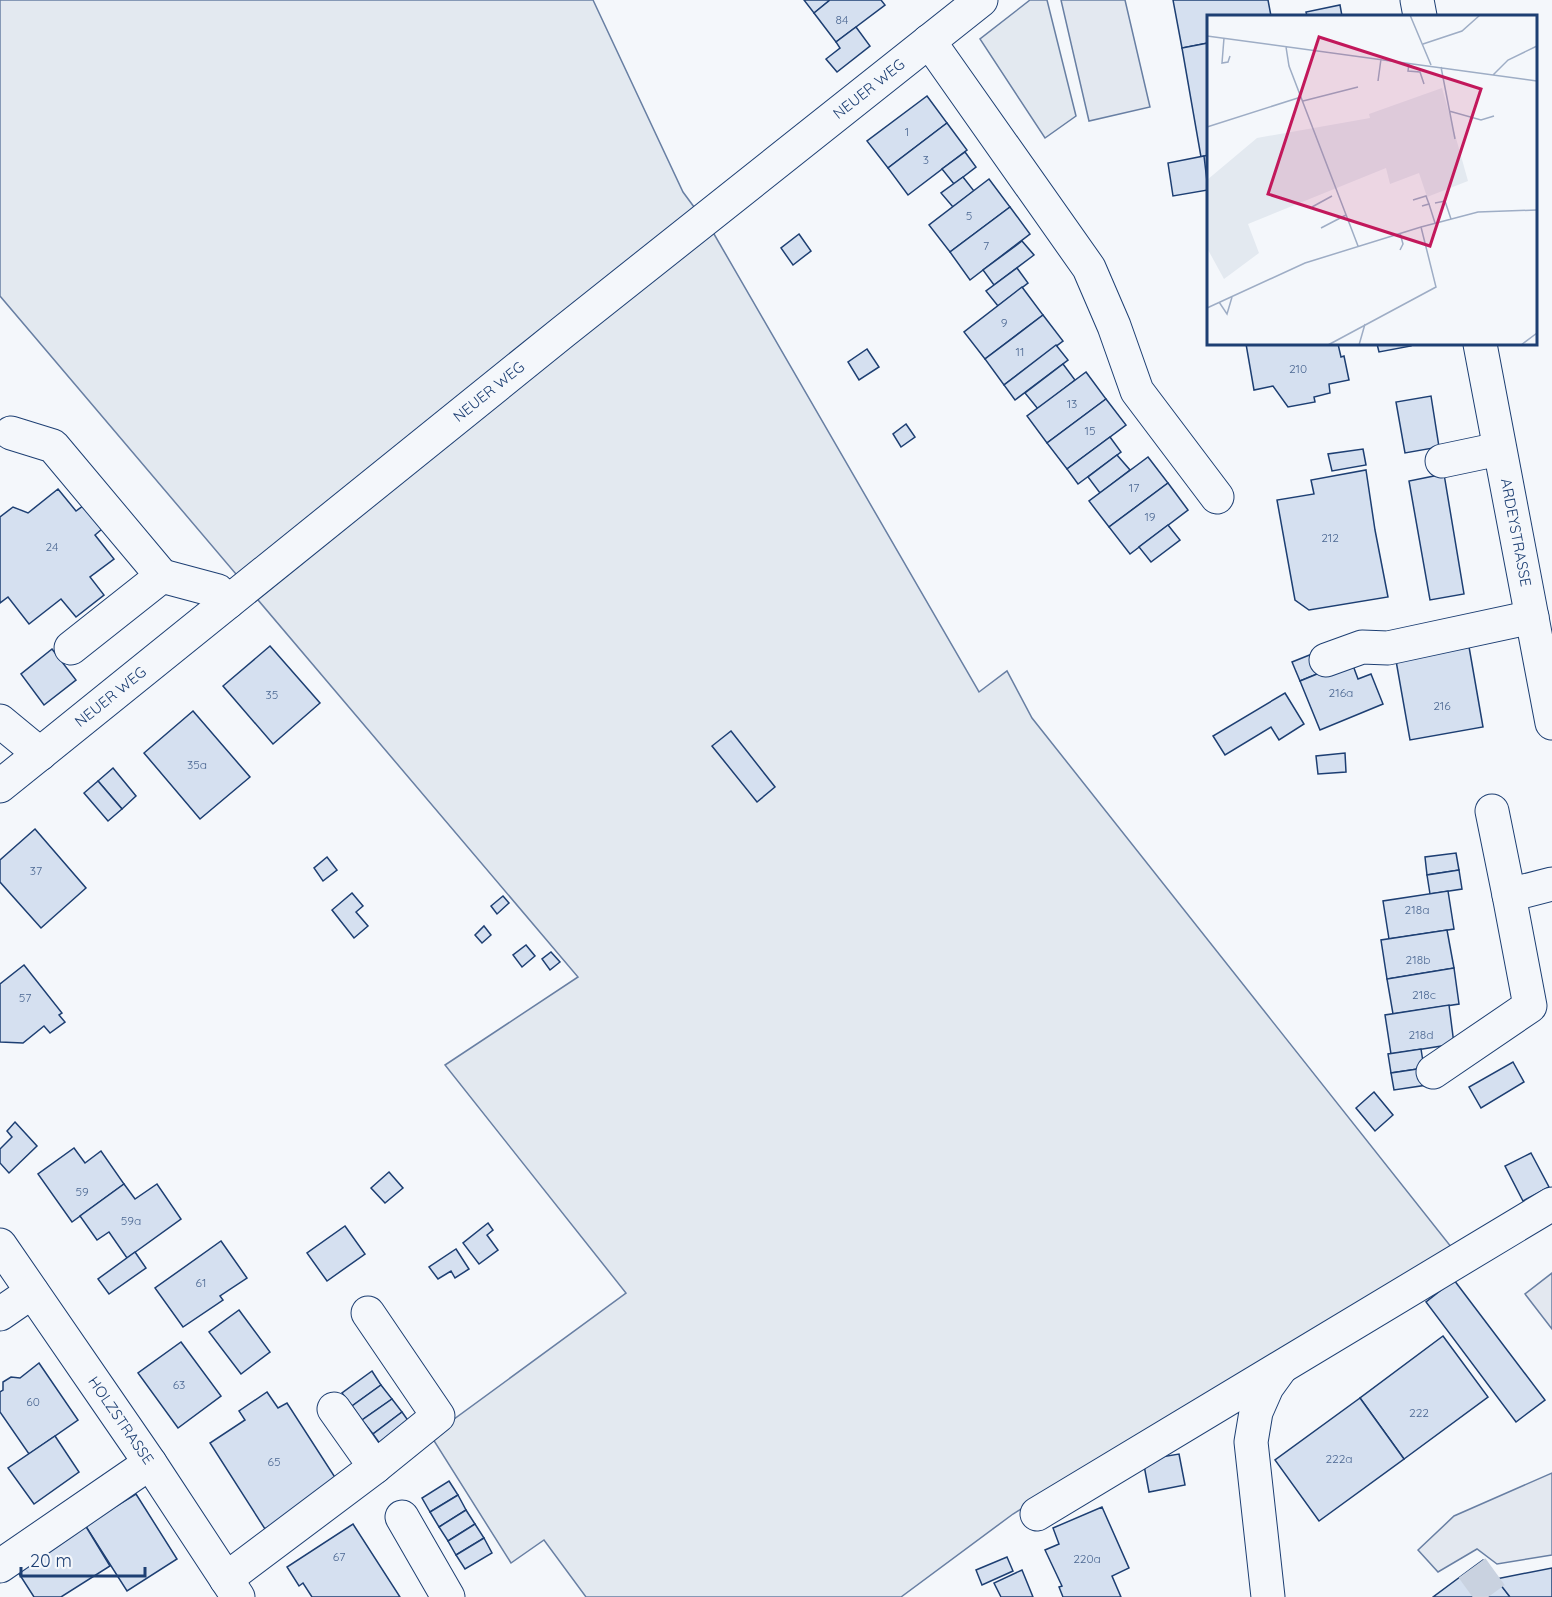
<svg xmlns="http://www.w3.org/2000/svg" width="1552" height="1597" viewBox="0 0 1552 1597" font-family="Quicksand,sans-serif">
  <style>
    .green { fill: #e3e9f0; stroke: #687fa3; stroke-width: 1.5 }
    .parking { fill: #e3e8f0; stroke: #687fa3; stroke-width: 1.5 }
    .building { fill: #d5e0f0; stroke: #1d3f73; stroke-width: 1.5 }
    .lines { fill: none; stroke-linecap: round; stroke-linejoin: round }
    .minor-tunnel { stroke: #c9d2e0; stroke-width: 33; stroke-dasharray: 33 16; stroke-linecap: butt }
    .minor-casing { stroke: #1d3f73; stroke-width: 35 }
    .major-casing { stroke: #1d3f73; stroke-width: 35 }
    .minor { stroke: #f4f7fb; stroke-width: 33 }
    .major { stroke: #f4f7fb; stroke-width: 33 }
    .labels { text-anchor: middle; stroke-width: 4.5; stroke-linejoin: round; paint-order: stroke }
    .number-label { font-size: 12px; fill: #4b6792 }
    .street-label { font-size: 15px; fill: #1d3f73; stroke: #f4f7fb }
    .inset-road { fill: none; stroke: #9eadc5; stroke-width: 1.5 }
    .view { fill: #c2185b; fill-opacity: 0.15; stroke: #c2185b; stroke-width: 3 }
    .inset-edge { fill: none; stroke: #1d3f73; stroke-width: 3 }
  </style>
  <rect width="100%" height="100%" fill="#f4f7fb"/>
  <!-- green -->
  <g class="green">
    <polygon points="0,0 593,0 683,192 714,234 979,692 1007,671 1032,718 1452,1248 1013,1514 901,1597 586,1597 544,1540 511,1563 431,1436 626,1293 445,1065 578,977 0,296"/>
    <polygon points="1030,0 1047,0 1076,116 1045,138 980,39"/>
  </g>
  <!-- parking -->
  <g class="parking">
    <polygon points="1061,0 1125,0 1150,107 1089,121"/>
    <polygon points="1552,1273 1552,1329 1525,1294"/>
    <polygon points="1552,1473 1552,1555 1497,1564 1477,1549 1438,1572 1418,1550 1454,1516"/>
  </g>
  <!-- building -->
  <g class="building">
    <polygon points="804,0 830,0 814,13"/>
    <polygon points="830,0 881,0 885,5 836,42 814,13"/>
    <polygon points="1173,0 1268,0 1271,16 1208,16 1208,43 1182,48"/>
    <polygon points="1340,5 1342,16 1307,16 1306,12"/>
    <polygon points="856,27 870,46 837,72 826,59 840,48 836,42"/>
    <polygon points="1208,43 1208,155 1201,157 1182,48"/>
    <polygon points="927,96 947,123 888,168 867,141"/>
    <polygon points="947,123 967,150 908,195 888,168"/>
    <polygon points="965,152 976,167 954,184 942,169"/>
    <polygon points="1204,156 1208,190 1173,196 1168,163"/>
    <polygon points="963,177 974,191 953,207 941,193"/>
    <polygon points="989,179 1010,207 950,252 929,225"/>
    <polygon points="1010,207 1030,234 970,280 950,252"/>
    <polygon points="799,234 811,251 793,265 781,248"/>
    <polygon points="1022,241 1034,255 994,285 983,270"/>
    <polygon points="1017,268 1028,283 998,306 986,291"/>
    <polygon points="1022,287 1043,315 985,359 964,332"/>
    <polygon points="1043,315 1063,341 1004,385 985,359"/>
    <polygon points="1246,344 1338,344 1341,357 1344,356 1349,380 1329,384 1330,393 1314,397 1315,402 1288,407 1273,386 1254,390"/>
    <polygon points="1377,344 1411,344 1411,346 1379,352"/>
    <polygon points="1056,345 1068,360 1015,400 1004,385"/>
    <polygon points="867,349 879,367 859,380 848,362"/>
    <polygon points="1063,364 1075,380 1038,409 1025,393"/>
    <polygon points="1086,372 1106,399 1047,443 1027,416"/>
    <polygon points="1431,396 1439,447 1405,453 1396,402"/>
    <polygon points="1106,399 1126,425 1067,469 1047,443"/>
    <polygon points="906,424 915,437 901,447 893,434"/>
    <polygon points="1110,437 1121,452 1078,484 1067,469"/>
    <polygon points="1363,449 1366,465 1332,471 1328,454"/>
    <polygon points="1117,455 1130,470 1100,493 1088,477"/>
    <polygon points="1148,457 1168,483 1109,527 1089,501"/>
    <polygon points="1366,470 1375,530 1388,597 1309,610 1295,600 1277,500 1314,494 1311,480"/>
    <polygon points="1444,474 1464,594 1430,600 1409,481"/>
    <polygon points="1168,483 1188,510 1130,554 1109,527"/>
    <polygon points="58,489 76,511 83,506 102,529 95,535 114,559 90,577 104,595 76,617 61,599 29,624 8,597 0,603 0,517 13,507 28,513"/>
    <polygon points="1168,525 1180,540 1151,562 1139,547"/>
    <polygon points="1468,641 1483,727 1410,740 1395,655"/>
    <polygon points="270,646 320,703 273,744 223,686"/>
    <polygon points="52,649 76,680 44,705 21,674"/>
    <polygon points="1322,650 1330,669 1300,681 1292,662"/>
    <polygon points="1351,660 1358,679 1371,674 1383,704 1320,730 1300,681"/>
    <polygon points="1285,693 1304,724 1279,740 1271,727 1225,755 1213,736"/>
    <polygon points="193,711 250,777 200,819 144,753"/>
    <polygon points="731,731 775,787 757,802 712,746"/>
    <polygon points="1345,753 1346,772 1318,774 1316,756"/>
    <polygon points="113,768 136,796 122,809 98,781"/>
    <polygon points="98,781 122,809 108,821 84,793"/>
    <polygon points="35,829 86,888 41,928 0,882 0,860"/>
    <polygon points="1456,853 1459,870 1427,875 1425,857"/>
    <polygon points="327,857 337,870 323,881 314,868"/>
    <polygon points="1459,870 1462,889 1430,894 1427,875"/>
    <polygon points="1448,891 1454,929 1389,939 1383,901"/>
    <polygon points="352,893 363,906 356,912 368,926 354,938 332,910"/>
    <polygon points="503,896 509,903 497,914 491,906"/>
    <polygon points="484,926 491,935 482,943 475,935"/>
    <polygon points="1447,930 1454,968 1387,979 1381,940"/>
    <polygon points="526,945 535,956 522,967 513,955"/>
    <polygon points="551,952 560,962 550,970 542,959"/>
    <polygon points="24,965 62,1013 59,1015 65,1022 50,1033 44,1026 23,1043 0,1042 0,984"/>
    <polygon points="1454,968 1459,1004 1393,1014 1387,979"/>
    <polygon points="1449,1005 1454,1044 1391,1054 1385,1015"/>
    <polygon points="1421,1049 1424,1068 1391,1073 1388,1054"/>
    <polygon points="1513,1062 1524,1082 1481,1108 1469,1087"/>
    <polygon points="1424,1068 1427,1085 1394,1090 1391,1073"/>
    <polygon points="1374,1092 1393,1115 1375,1131 1356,1108"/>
    <polygon points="15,1122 37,1146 9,1173 0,1163 0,1149 12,1137 7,1131"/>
    <polygon points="74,1148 85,1163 101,1151 124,1184 72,1222 38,1174"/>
    <polygon points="1531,1153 1549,1187 1523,1201 1505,1166"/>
    <polygon points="389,1172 403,1188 385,1203 371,1188"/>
    <polygon points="124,1184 135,1199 157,1184 181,1219 127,1258 109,1232 97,1240 80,1216"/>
    <polygon points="488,1223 493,1230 487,1235 498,1250 479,1264 463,1243"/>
    <polygon points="345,1226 365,1254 327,1281 307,1253"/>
    <polygon points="221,1241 247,1278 220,1296 223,1300 183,1327 155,1288"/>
    <polygon points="456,1249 469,1269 455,1278 451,1271 438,1279 429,1267"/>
    <polygon points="135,1252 146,1268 109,1294 98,1279"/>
    <polygon points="1454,1280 1545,1400 1516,1422 1426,1302"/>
    <polygon points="239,1310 270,1352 241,1374 209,1332"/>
    <polygon points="1443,1336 1488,1397 1404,1459 1360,1398"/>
    <polygon points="181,1342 221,1396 178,1428 138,1373"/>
    <polygon points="39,1363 78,1420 29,1454 0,1412 0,1392 3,1390 3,1382 11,1377 20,1378"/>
    <polygon points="372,1371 381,1385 352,1406 342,1393"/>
    <polygon points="381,1385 392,1399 362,1420 352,1406"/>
    <polygon points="267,1392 278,1408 287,1403 338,1482 265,1529 210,1443 245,1420 239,1411"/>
    <polygon points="1360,1398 1404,1459 1319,1521 1275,1460"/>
    <polygon points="392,1399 402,1412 373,1434 362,1420"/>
    <polygon points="402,1412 412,1426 383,1448 373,1434"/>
    <polygon points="55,1436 79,1472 34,1504 8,1468"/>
    <polygon points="1179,1454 1185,1485 1149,1492 1143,1460"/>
    <polygon points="449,1481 458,1495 430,1512 422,1498"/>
    <polygon points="136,1494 177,1559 127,1591 85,1525"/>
    <polygon points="458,1495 466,1510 439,1527 430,1512"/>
    <polygon points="1102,1507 1129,1568 1112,1576 1121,1597 1063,1597 1059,1587 1062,1586 1045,1550 1059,1544 1053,1528"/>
    <polygon points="466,1510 475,1524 448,1541 439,1527"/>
    <polygon points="353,1524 400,1597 312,1597 303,1583 299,1586 287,1567"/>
    <polygon points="475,1524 484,1538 456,1555 448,1541"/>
    <polygon points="85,1525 110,1566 61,1597 34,1597 16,1569"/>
    <polygon points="484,1538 492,1553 465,1569 456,1555"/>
    <polygon points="1007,1557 1013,1571 982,1585 976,1570"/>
    <polygon points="1483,1560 1510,1597 1433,1597 1472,1568"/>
    <polygon points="1552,1568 1552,1597 1510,1597 1496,1579"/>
    <polygon points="1022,1570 1033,1597 1001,1597 994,1583"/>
  </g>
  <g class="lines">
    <!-- minor-tunnel -->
    <polyline class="minor-tunnel" points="1472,1568 1493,1597"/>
    <!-- minor casing -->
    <g class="minor-casing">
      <g id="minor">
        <polyline points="929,41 1089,268 1114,326 1137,391 1217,497"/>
        <polyline points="11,433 53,446 162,576"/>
        <polyline points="1442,461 1499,449"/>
        <polyline points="71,648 162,576 218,591 228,602"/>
        <polyline points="1326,660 1362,647 1388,648 1532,617"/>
        <polyline points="0,721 40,754"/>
        <path id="s1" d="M0 786 563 332 981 0"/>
        <polyline points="1492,811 1509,895"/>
        <polyline points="1433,1072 1530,1006 1509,895 1552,884"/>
        <path id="s2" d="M0 1245 150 1463 238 1597"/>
        <polyline points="368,1313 438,1416 375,1467"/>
        <polyline points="0,1314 32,1292"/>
        <polyline points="1037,1514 1552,1204"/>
        <polyline points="402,1517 448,1597"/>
        <polyline points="0,1566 150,1463"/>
        <polyline points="226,1579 375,1467 334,1409"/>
        <polyline points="1268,1597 1251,1442 1256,1412 1267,1387 1280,1369"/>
      </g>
    </g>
    <!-- major casing -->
    <g class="major-casing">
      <g id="major">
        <polyline points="1417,0 1420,16"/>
        <path id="s3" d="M1480 344 1552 723"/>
      </g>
    </g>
    <!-- minor -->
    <use href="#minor" class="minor"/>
    <!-- major -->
    <use href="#major" class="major"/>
  </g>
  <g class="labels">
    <!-- number labels -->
    <g class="number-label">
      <text x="842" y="24">84</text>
      <text x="907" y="136">1</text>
      <text x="926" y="164">3</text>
      <text x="969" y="220">5</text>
      <text x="986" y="250">7</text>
      <text x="1004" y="327">9</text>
      <text x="1020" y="356">11</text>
      <text x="1298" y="373">210</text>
      <text x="1072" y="408">13</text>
      <text x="1090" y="435">15</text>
      <text x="1134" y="492">17</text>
      <text x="1150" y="521">19</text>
      <text x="1330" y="542">212</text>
      <text x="52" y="551">24</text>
      <text x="1341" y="697">216a</text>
      <text x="272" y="699">35</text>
      <text x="1442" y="710">216</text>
      <text x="197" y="769">35a</text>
      <text x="36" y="875">37</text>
      <text x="1417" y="914">218a</text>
      <text x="1418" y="964">218b</text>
      <text x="1424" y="999">218c</text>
      <text x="25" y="1002">57</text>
      <text x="1421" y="1039">218d</text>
      <text x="82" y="1196">59</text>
      <text x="131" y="1225">59a</text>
      <text x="201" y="1287">61</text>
      <text x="179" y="1389">63</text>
      <text x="33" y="1406">60</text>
      <text x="1419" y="1417">222</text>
      <text x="1339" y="1463">222a</text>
      <text x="274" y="1466">65</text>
      <text x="339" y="1561">67</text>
      <text x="1087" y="1563">220a</text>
    </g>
    <!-- street labels -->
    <g class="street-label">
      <text dy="5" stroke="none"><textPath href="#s1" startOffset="1114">NEUER WEG</textPath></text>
      <text dy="5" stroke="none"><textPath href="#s1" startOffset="628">NEUER WEG</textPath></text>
      <text dy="5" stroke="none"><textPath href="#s3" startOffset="192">ARDEYSTRASSE</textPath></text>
      <text dy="5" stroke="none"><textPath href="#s1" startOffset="142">NEUER WEG</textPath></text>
      <text dy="5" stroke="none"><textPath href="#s2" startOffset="213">HOLZSTRASSE</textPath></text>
    </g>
  </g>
  <!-- overview -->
  <g transform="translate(1207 15)">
    <rect width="330" height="330" fill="#f4f7fb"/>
    <path d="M235 73 261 166 220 182 212 158 183 169 179 153 41 209 52 238 17 264 0 233V165L50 123 163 103 162 99Z" fill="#e3e9f0"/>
    <path class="inset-road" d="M203 0 224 50M0 21 330 66M17 23 15 48 21 47 23 41M216 29 255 16 273 0M79 32 82 51 151 231M202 48 201 56 213 57 217 69M234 52 248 124M286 60 301 45 330 31M171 66 174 44M96 86 151 72M242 96 274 105 287 101M0 112 94 82M206 185 219 181 222 189M228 188 238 186 244 204M215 191 222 189 228 208M105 192 125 181M114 213 139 200M193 235 196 229 193 218M12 287 20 299 25 282M0 293 98 248 214 212 271 197 330 195M121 330 229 272 214 212M152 330 158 309M314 330 330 318"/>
    <path class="view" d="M112 22 274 74 223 231 61 179Z"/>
    <rect width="330" height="330" class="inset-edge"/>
  </g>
  <!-- scale -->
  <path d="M21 1567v9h124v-9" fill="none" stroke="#1d3f73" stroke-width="3"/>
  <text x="30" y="1567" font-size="18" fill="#1d3f73" stroke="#f4f7fb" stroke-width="4.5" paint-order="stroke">20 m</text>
</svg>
